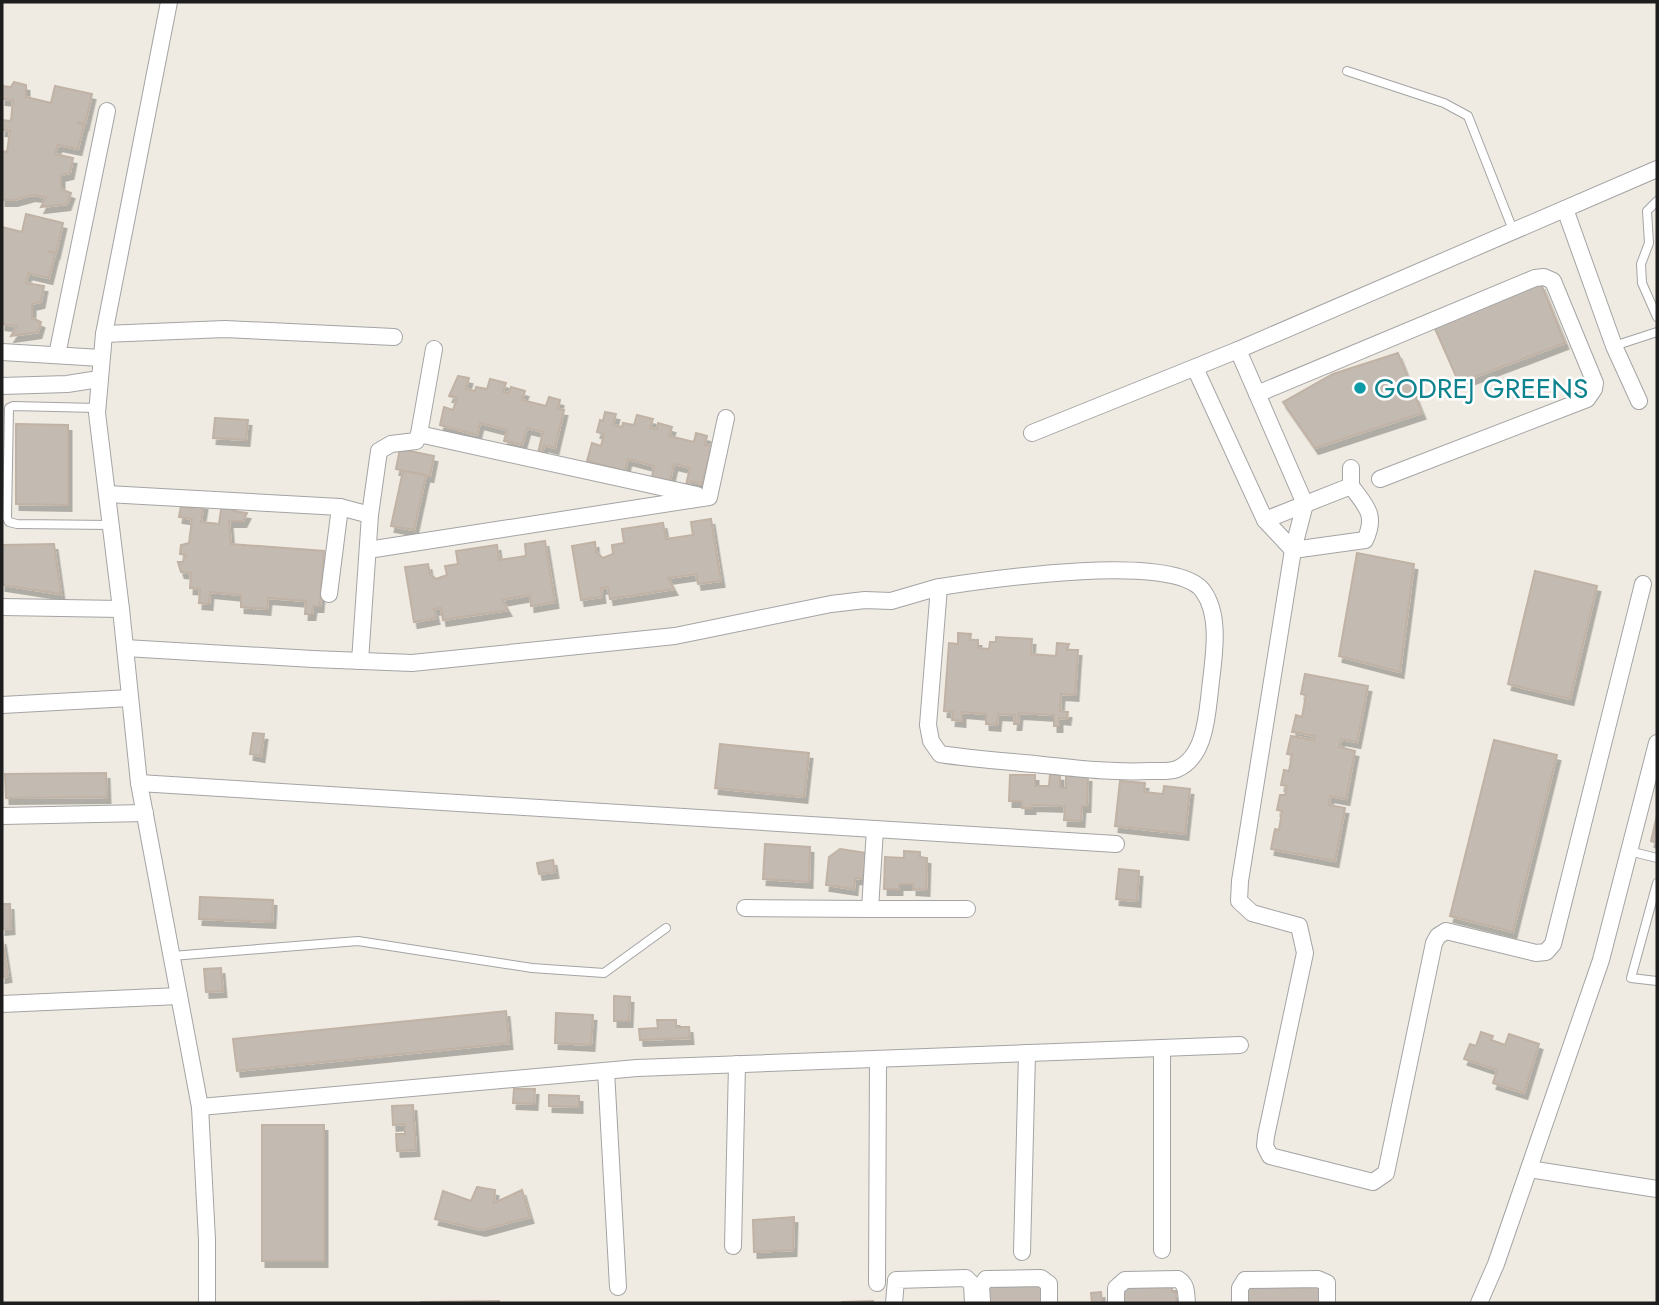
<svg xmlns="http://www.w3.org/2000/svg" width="1659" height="1305" viewBox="0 0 1659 1305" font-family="Jost,sans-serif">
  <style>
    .building { fill: #c3bab2; stroke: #c0b2a4; stroke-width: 2; filter: url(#shadow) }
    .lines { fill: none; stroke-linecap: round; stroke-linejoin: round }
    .service-casing { stroke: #a4a4a4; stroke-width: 10 }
    .minor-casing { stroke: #a4a4a4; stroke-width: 18 }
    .service { stroke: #fff; stroke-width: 8 }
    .minor { stroke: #fff; stroke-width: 16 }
    .culture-dot { fill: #0f9aa8; stroke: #fff; stroke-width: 2.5 }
    .labels { text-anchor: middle; stroke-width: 5; stroke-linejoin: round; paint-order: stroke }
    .culture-label { font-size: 28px; fill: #0d838f; stroke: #fff; text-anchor: start }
  </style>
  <defs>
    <filter id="shadow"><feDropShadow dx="3.5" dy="6" stdDeviation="0" flood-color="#0004"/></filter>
  </defs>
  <rect width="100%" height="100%" fill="#efebe2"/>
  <!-- building -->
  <g class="building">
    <polygon points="14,82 26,85 26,97 51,103 55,86 92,94 85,124 77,122 84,125 78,149 58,145 55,154 73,158 70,173 61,175 61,189 71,193 67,204 41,207 46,197 32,195 14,200 2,200 2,151 7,152 10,131 2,130 2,120 11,121 13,100 2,99 2,86 11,87"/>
    <polygon points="26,214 63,223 56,253 48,251 55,254 49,278 28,273 26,283 44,286 41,302 32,304 32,318 41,322 38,332 11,336 17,326 2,324 2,227 22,232"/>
    <polygon points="1541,284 1565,343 1459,383 1433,324"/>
    <polygon points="1398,353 1422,413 1315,448 1283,402 1333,374"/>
    <polygon points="458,376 469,378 466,389 475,391 476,387 487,389 490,379 506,383 503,392 509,393 511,387 525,391 522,400 546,406 549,397 560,400 558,409 564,410 555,448 544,445 542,454 538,453 543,432 527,428 522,445 504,441 507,430 480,423 477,435 440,425 444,407 453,410 457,398 449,396"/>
    <polygon points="605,412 616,414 613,425 622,427 623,423 634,425 637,415 653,419 650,428 657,429 658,423 672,427 669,436 694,442 696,433 707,436 705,445 712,446 702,484 691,481 689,490 685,489 690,468 674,464 670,481 652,477 654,466 628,459 625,471 587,461 592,443 601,446 604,434 597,432 600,420 603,421"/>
    <polygon points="215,418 248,420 246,440 213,438"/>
    <polygon points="16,424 68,425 68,505 16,504"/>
    <polygon points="400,449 434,456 430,476 396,469"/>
    <polygon points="403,471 426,475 414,530 391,526"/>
    <polygon points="193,502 204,504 201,522 219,524 222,503 234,505 233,511 247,513 243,521 229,521 231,544 324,551 320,606 313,606 312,614 305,614 306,601 268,598 267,609 241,607 241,595 210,592 209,604 199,603 200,589 190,588 191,573 181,572 178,562 183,562 186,555 180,554 181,545 189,543 192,519 179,517 181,506 193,508"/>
    <polygon points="711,519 721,581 698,584 696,574 668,578 674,589 610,599 608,587 601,588 602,597 581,600 572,546 595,542 596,552 603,558 613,554 612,545 624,543 622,529 663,523 666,539 693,535 691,522"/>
    <polygon points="545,541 555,602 531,606 530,595 502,600 508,610 443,620 441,608 434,609 436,618 414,622 405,567 428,564 430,574 436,579 447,575 445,566 458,564 456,551 497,545 499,560 526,556 525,544"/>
    <polygon points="54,544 61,594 2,585 2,545"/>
    <polygon points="1357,553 1414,564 1400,672 1339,656"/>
    <polygon points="1535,571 1597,586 1570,699 1508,684"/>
    <polygon points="958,633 971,634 970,640 978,640 978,648 989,649 990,642 996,642 996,637 1032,639 1031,654 1056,656 1057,643 1069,644 1067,650 1078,650 1075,695 1061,694 1060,711 1068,712 1067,719 1059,718 1059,726 1054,726 1054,715 1019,713 1018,724 1014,724 1015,715 998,714 997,725 986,724 986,714 962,712 962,721 952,720 953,712 944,711 949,643 958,644"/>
    <polygon points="1305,674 1368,686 1357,742 1341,739 1339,747 1355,751 1346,799 1330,796 1329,805 1345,808 1335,861 1271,849 1275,829 1279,830 1282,811 1277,810 1280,795 1285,795 1287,786 1281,785 1284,770 1289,771 1292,755 1287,754 1291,736 1314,740 1315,736 1292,732 1296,715 1302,717 1306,695 1301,694"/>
    <polygon points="253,733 264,734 261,756 250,754"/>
    <polygon points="1494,740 1557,755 1513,932 1450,916"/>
    <polygon points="720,744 809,753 804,797 715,788"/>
    <polygon points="106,773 107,797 6,798 5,774"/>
    <polygon points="1050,774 1060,775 1060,788 1066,788 1066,775 1088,776 1087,806 1082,806 1081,821 1064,820 1065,806 1032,805 1032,808 1022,808 1022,801 1009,801 1010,775 1035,775 1035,786 1049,786"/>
    <polygon points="1120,781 1145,783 1144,792 1163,794 1164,786 1190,789 1185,834 1115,826"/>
    <polygon points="1657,815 1657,843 1651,841"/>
    <polygon points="765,844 810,847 809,882 763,879"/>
    <polygon points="840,849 867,853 863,879 855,878 854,889 826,885 829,857"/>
    <polygon points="904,851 920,852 920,857 927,858 926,890 913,889 913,884 899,884 899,889 884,889 885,857 904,858"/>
    <polygon points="553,860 555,872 539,874 537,863"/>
    <polygon points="1119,869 1139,871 1137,901 1116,899"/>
    <polygon points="200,897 273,900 272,922 199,919"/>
    <polygon points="2,904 10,904 11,928 2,929"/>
    <polygon points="2,938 8,976 2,977"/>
    <polygon points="221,968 223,991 206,992 204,969"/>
    <polygon points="614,996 630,997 629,1021 614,1021"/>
    <polygon points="506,1011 509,1043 237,1071 233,1039"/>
    <polygon points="556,1013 593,1015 591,1045 555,1043"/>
    <polygon points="657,1020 676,1020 676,1027 689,1027 690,1038 640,1040 639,1029 658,1028"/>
    <polygon points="1481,1032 1493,1036 1491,1040 1505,1045 1509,1034 1539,1044 1524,1093 1493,1083 1497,1070 1464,1059 1470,1044 1476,1046"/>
    <polygon points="514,1089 535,1089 534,1104 513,1103"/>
    <polygon points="549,1095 579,1096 579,1107 549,1106"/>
    <polygon points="413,1105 416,1150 397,1151 396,1134 405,1134 405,1124 393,1125 392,1106"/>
    <rect x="262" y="1125" width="62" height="136"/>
    <polygon points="477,1187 495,1190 494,1203 522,1190 530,1217 482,1230 435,1219 443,1191 471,1201"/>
    <polygon points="794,1217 793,1250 754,1252 753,1220"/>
    <polygon points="1044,1283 1045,1303 986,1303 985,1286"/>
    <polygon points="1172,1285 1172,1292 1176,1292 1176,1303 1117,1303 1121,1286"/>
    <polygon points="1320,1286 1320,1303 1245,1303 1244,1288"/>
    <polygon points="1101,1292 1102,1303 1092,1303 1091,1293"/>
    <polygon points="499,1301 499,1303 421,1303 421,1302"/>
    <polygon points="873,1301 873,1303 842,1303 842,1302"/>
  </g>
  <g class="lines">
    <!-- service casing -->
    <g class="service-casing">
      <g id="service">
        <polyline points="1347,71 1444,103 1468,116 1513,230"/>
        <polyline points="1657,201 1647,211 1649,243 1641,264 1642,283 1657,317"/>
        <polyline points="1614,346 1657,332"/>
        <polyline points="97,408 13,406 9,408 7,518 9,522 17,524 111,525"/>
        <polyline points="1629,851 1657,858"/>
        <polyline points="1657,883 1631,978 1657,981"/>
        <polyline points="172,956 358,941 532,968 604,973 666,928"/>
      </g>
    </g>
    <!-- minor casing -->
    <g class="minor-casing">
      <g id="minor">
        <polyline points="169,2 104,334 97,413 121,609 139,783 200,1107 207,1240 207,1303"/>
        <polyline points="1565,209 1614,346 1639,401"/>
        <polyline points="104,334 225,329 394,337"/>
        <polyline points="1238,350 1305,504 1293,550 1240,881 1239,901 1252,913 1299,926 1305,953 1266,1136 1265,1146 1270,1156 1373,1182 1386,1173 1434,943 1438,936 1446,931 1536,953 1546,952 1553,944 1643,584"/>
        <polyline points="2,352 101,358"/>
        <polyline points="57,355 107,111"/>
        <polyline points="1195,368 1265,520 1293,550"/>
        <polyline points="2,386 67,384 99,379"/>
        <polyline points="1257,394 1535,278 1544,277 1553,281 1595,383 1594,389 1587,399 1380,479"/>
        <polyline points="1032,433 1238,350 1657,169"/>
        <polyline points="419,434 697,495"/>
        <polyline points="107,494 340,507 370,515"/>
        <polyline points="1265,520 1351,486 1351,468"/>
        <polyline points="368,550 709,497 726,418"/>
        <path d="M1293 550 1365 540C1377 515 1366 506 1351 486"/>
        <polyline points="329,594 340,507"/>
        <polyline points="2,607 121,609"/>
        <path d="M125 648 313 659 412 663 675 636 831 604 865 600 891 601 939 587 928 725 931 741 940 754C971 759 1003 761 1034 764 1073 768 1111 773 1150 771 1159 771 1169 772 1177 769 1205 757 1207 716 1210 690 1213 660 1222 617 1203 591 1174 551 986 580 939 587"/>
        <polyline points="360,661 370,515 379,451 391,444 416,441 419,434 434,349"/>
        <polyline points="2,705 130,698"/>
        <polyline points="139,783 1116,844"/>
        <polyline points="2,816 145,813"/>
        <polyline points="875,829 870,909 967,909"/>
        <polyline points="745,908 870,909"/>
        <polyline points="2,1004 179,996"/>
        <polyline points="606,1071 618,1287"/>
        <polyline points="200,1107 637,1068 1240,1045"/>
        <polyline points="1529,1169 1657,1189"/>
        <polyline points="733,1246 737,1064"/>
        <polyline points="1162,1250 1162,1048"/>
        <polyline points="1022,1252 1027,1053"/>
        <polyline points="877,1283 878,1059"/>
        <polyline points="982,1302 981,1286 986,1279 1041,1278 1049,1284 1049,1303"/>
        <polyline points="894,1303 896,1280 966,1278 972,1284 973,1303"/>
        <path d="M1116 1303V1288L1125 1280 1178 1279C1187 1284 1186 1293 1187 1303"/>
        <polyline points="1240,1303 1240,1288 1245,1280 1318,1279 1327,1283 1327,1303"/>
        <polyline points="1479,1303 1496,1264 1601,960 1657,743"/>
      </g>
    </g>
    <!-- service -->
    <use href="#service" class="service"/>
    <!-- minor -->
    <use href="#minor" class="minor"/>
  </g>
  <!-- markers -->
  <circle class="culture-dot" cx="1360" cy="388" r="7"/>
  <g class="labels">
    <!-- culture labels -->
    <g class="culture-label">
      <text x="1374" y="398">GODREJ GREENS</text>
    </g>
  </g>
  <!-- border -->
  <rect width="1659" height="1305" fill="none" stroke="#1d1d1d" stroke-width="7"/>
</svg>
